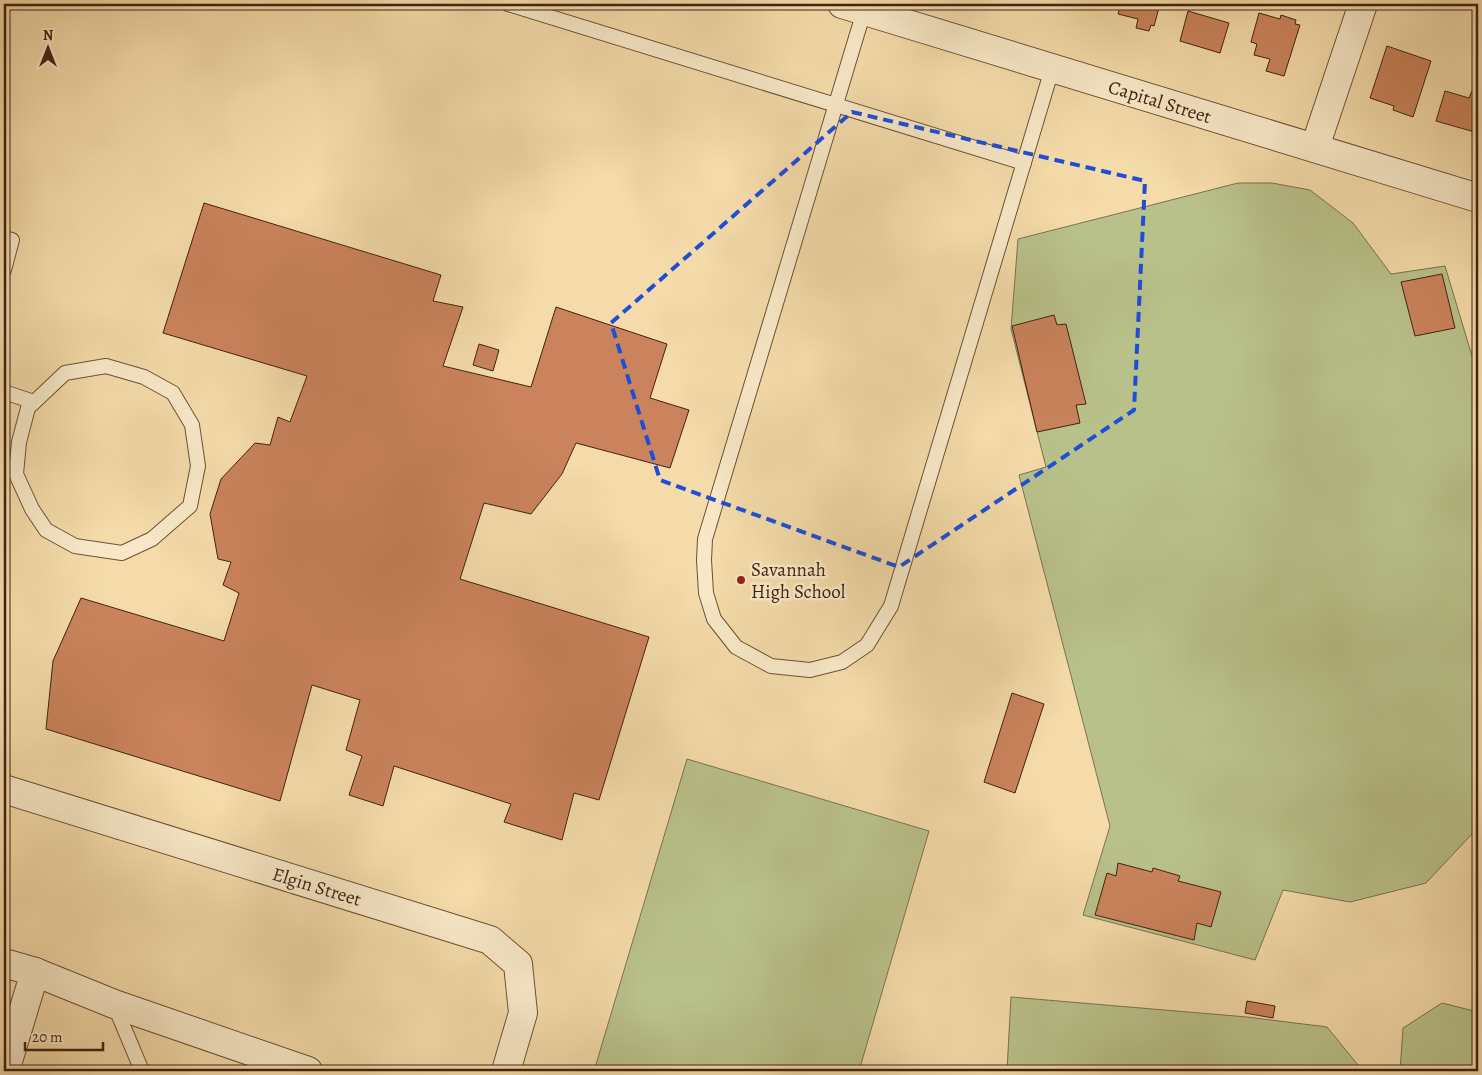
<svg xmlns="http://www.w3.org/2000/svg" width="1482" height="1075" viewBox="0 0 1482 1075" font-family="Alegreya,serif">
  <style>
    .green { fill: #b9c18a; stroke: #7d724e }
    .building { fill: #ca835c; stroke: #412212 }
    .lines { fill: none; stroke-linecap: round; stroke-linejoin: round }
    .lane-casing { stroke: #6e5038; stroke-width: 16 }
    .street-casing { stroke: #6e5038; stroke-width: 30 }
    .lane { stroke: #f8e8c7; stroke-width: 14 }
    .street { stroke: #f8e8c7; stroke-width: 28 }
    .marked { fill: none; stroke: #1d4ed8; stroke-width: 4; stroke-dasharray: 10 6; stroke-linejoin: round }
    .poi-dot { fill: #8f2418; stroke: #f8e8c7; stroke-width: 2 }
    .labels { text-anchor: middle; stroke-width: 5; stroke-linejoin: round; paint-order: stroke }
    .street-label { font-size: 19px; fill: #412212; stroke: #f8e8c7 }
    .poi-label { font-size: 19px; fill: #412212; stroke: #f8e8c7; text-anchor: start }
  </style>
  <rect width="100%" height="100%" fill="#f4dba9"/>
  <filter id="stains"><feTurbulence type="fractalNoise" baseFrequency=".004" numOctaves="4"/><feColorMatrix values="0 0 0 0 .2 0 0 0 0 .09 0 0 0 0 .02 0 0 0 .5 -.17"/></filter>
  <radialGradient id="worn" r=".72"><stop offset=".6" stop-color="#630" stop-opacity="0"/><stop offset="1" stop-color="#630" stop-opacity=".3"/></radialGradient>
  <!-- green -->
  <g class="green">
    <polygon points="1238,183 1272,183 1310,190 1353,223 1391,274 1445,266 1478,376 1478,832 1472,834 1426,883 1350,902 1283,890 1255,960 1083,915 1110,826 1019,475 1046,467 1011,329 1018,239"/>
    <polygon points="687,759 929,831 859,1071 594,1071"/>
    <polygon points="1011,997 1247,1017 1327,1027 1358,1065 1356,1071 1007,1071"/>
    <polygon points="1442,1003 1478,1012 1478,1071 1400,1071 1403,1028"/>
  </g>
  <!-- building -->
  <g class="building">
    <polygon points="1121,4 1160,4 1154,26 1151,25 1149,31 1136,28 1138,19 1118,14"/>
    <polygon points="1188,11 1229,23 1220,53 1180,41"/>
    <polygon points="1259,13 1280,19 1281,15 1296,20 1295,24 1300,25 1284,76 1266,71 1270,59 1254,55 1257,44 1251,42"/>
    <polygon points="1387,46 1431,61 1413,117 1393,110 1394,106 1370,98"/>
    <polygon points="1445,91 1469,98 1472,91 1478,92 1478,133 1436,121"/>
    <polygon points="204,203 441,275 433,301 463,307 443,366 531,387 556,307 667,344 650,398 689,410 670,468 576,443 562,474 531,514 484,503 460,579 649,637 599,800 574,793 562,840 504,822 511,804 394,766 383,806 349,795 362,756 346,750 360,700 312,685 280,801 46,729 53,661 81,598 224,641 239,593 223,585 231,562 218,559 210,514 221,479 255,443 270,445 278,417 290,422 307,376 163,333"/>
    <polygon points="1442,274 1455,328 1415,336 1401,282"/>
    <polygon points="1054,315 1057,325 1066,324 1086,404 1076,405 1080,423 1037,432 1012,326"/>
    <polygon points="479,344 499,350 493,371 473,365"/>
    <polygon points="1012,693 1044,704 1015,793 984,782"/>
    <polygon points="1118,863 1152,872 1153,868 1180,876 1178,881 1221,892 1211,927 1197,923 1194,940 1095,915 1107,873 1116,876"/>
    <polygon points="1247,1001 1275,1006 1273,1018 1245,1013"/>
  </g>
  <g class="lines">
    <!-- lane casing -->
    <g class="lane-casing">
      <g id="lane">
        <polyline points="508,4 1024,163"/>
        <polyline points="864,11 705,539 704,560 706,593 714,619 736,647 771,666 810,670 842,662 867,645 891,606 1052,69"/>
        <polyline points="4,238 12,240 4,270"/>
        <polygon points="106,366 144,377 173,393 192,425 198,466 190,506 152,539 122,553 75,546 46,530 32,509 16,474 19,442 28,408 65,373"/>
        <polyline points="4,392 34,402"/>
        <polyline points="114,1004 142,1071"/>
      </g>
    </g>
    <!-- street casing -->
    <g class="street-casing">
      <g id="street">
        <polyline points="842,4 1478,198"/>
        <polyline points="1315,147 1363,4"/>
        <polyline points="4,789 490,940 518,964 523,1013 506,1071"/>
        <polyline points="4,963 35,972 114,1004 308,1071"/>
        <polyline points="5,1071 35,972"/>
      </g>
    </g>
    <!-- lane -->
    <use href="#lane" class="lane"/>
    <!-- street -->
    <use href="#street" class="street"/>
  </g>
  <!-- marked area -->
  <path class="marked" d="M852 112 1145 181 1134 410 899 567 660 480 611 323Z"/>
  <!-- markers -->
  <circle class="poi-dot" cx="741" cy="580" r="5"/>
  <g class="labels">
    <!-- street labels -->
    <g class="street-label">
      <text transform="translate(1160 101) rotate(17)" y="7">Capital Street</text>
      <text transform="translate(317 886) rotate(17)" y="7">Elgin Street</text>
    </g>
    <!-- poi labels -->
    <g class="poi-label">
      <text x="751" y="576">Savannah<tspan x="751" dy="22">High School</tspan></text>
    </g>
  </g>
  <!-- margin -->
  <rect width="1482" height="1075" fill="none" stroke="#f4dba9" stroke-width="20"/>
  <rect x="5" y="5" width="1472" height="1065" fill="none" stroke="#412212" stroke-width="2.5"/>
  <rect x="10" y="10" width="1462" height="1055" fill="none" stroke="#412212"/>
  <!-- north arrow -->
  <g transform="translate(48 48)" stroke="#f8e8c7" stroke-width="4" paint-order="stroke">
  <path d="M0-4L9 19L0 12L-9 19Z" fill="#412212"/>
  <text y="-8" font-size="14" font-weight="bold" text-anchor="middle" fill="#412212">N</text>
  </g>
  <!-- scale -->
  <path d="M25 1042v8h78v-8" fill="none" stroke="#412212" stroke-width="2.5"/>
  <text x="32" y="1042" font-size="15" fill="#412212" stroke="#f8e8c7" stroke-width="4" paint-order="stroke">20 m</text>
  <rect width="100%" height="100%" filter="url(#stains)"/>
  <rect width="100%" height="100%" fill="url(#worn)"/>
</svg>
